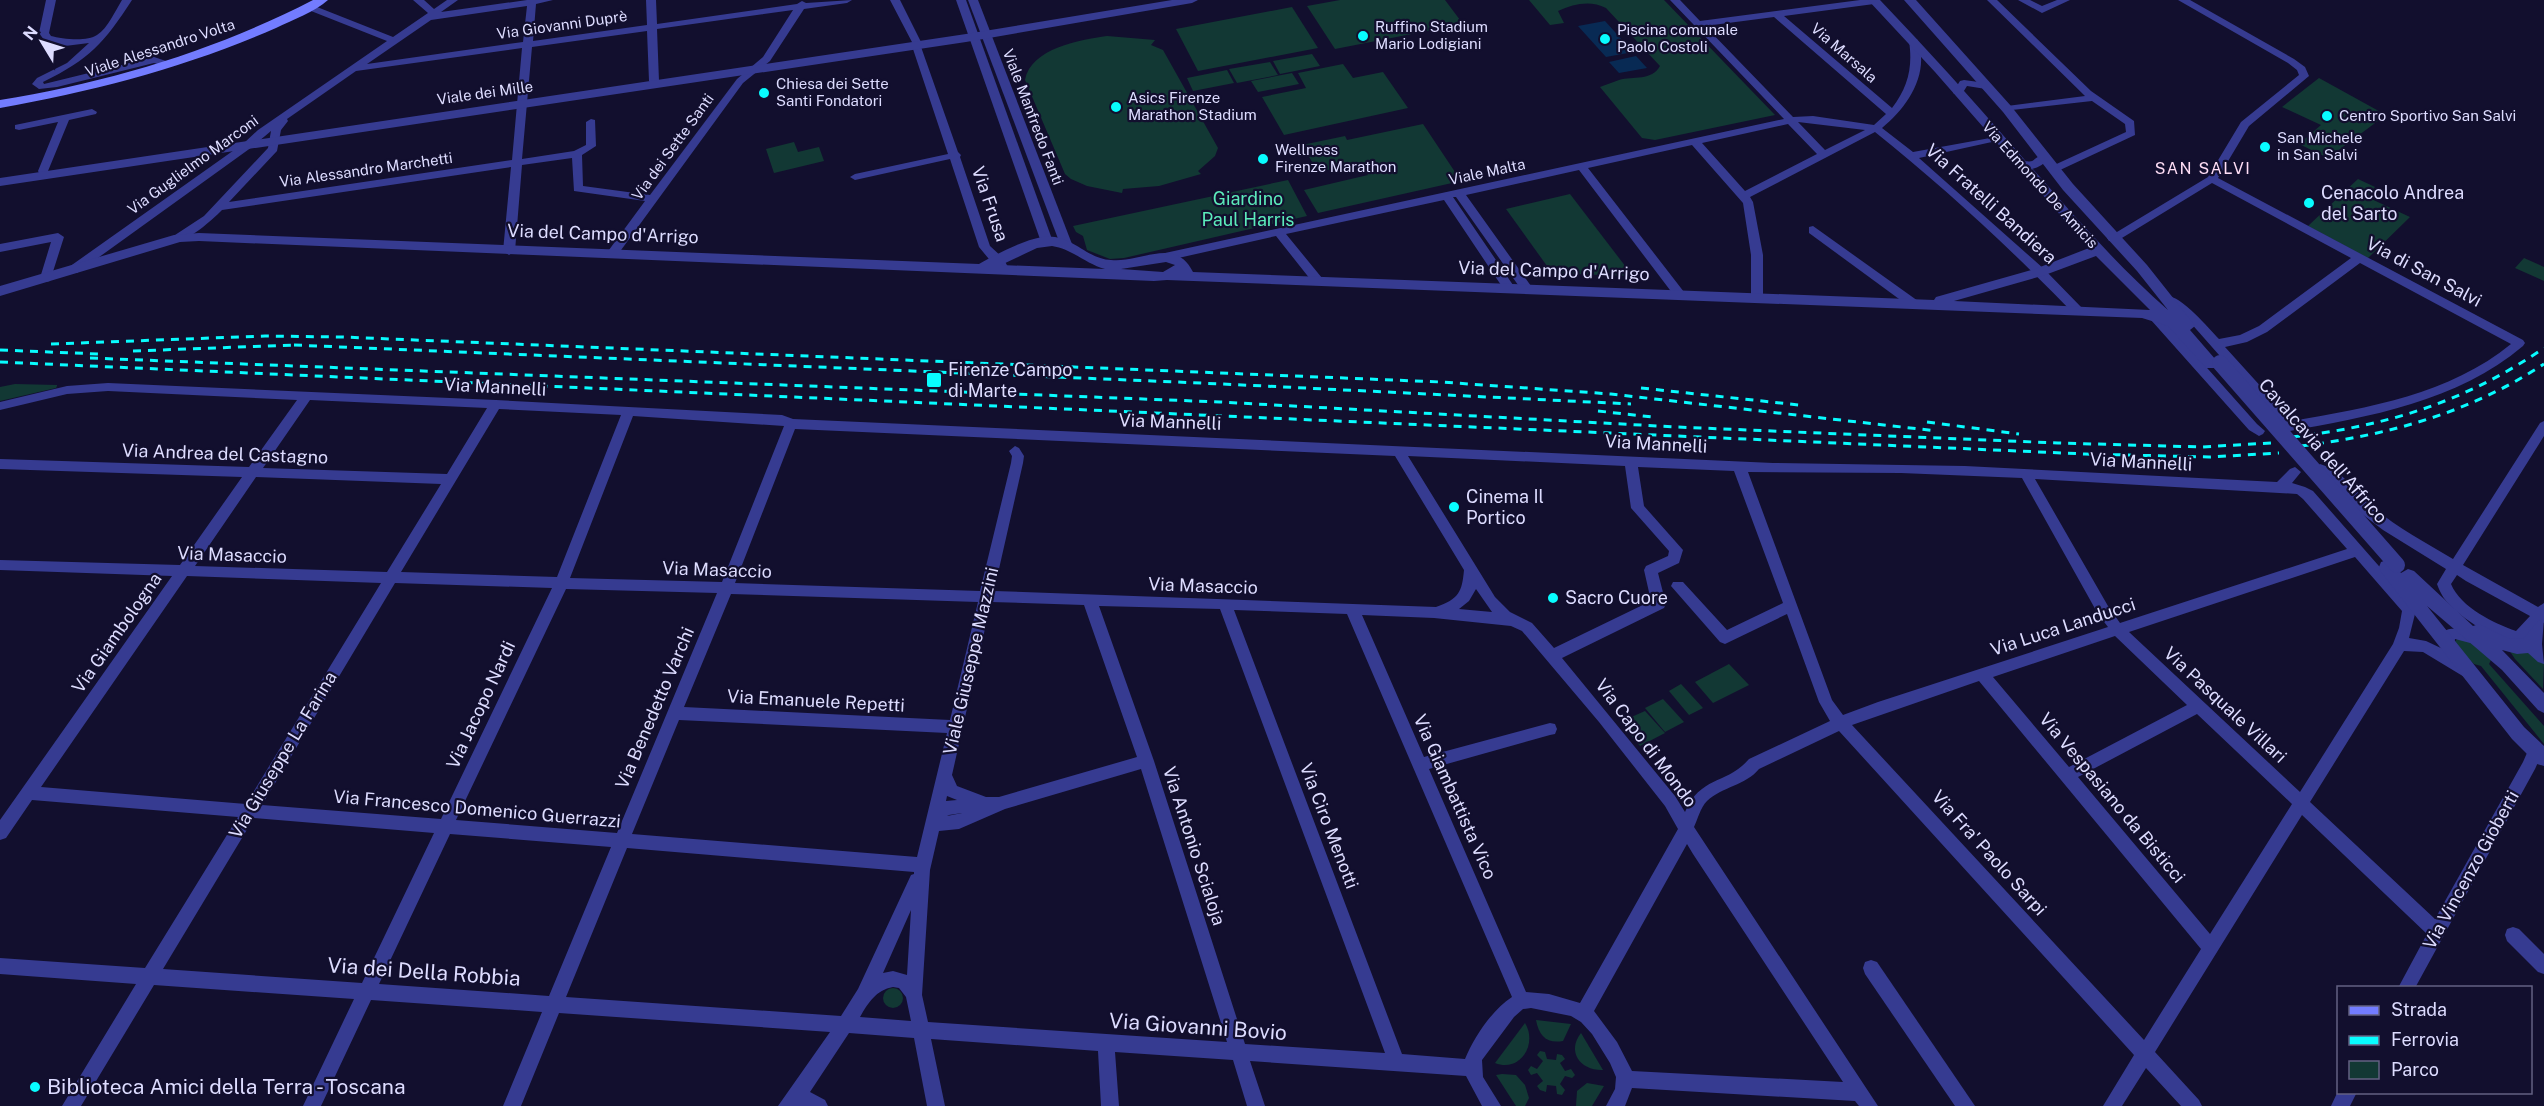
<svg xmlns="http://www.w3.org/2000/svg" width="2544" height="1106" viewBox="0 0 2544 1106" font-family="'Public Sans',sans-serif">
  <style>
    .green { fill: #123834 }
    .water { fill: #082a54 }
    .lines { fill: none; stroke-linecap: round; stroke-linejoin: round }
    .minor { fill: #363b91; fill-rule: evenodd }
    .tertiary { fill: #363b91; fill-rule: evenodd }
    .secondary { fill: #737cff; fill-rule: evenodd }
    .rail { stroke: #08fcff; stroke-width: 3; stroke-dasharray: 8 7; stroke-linecap: butt }
    .tertiary-bridge { stroke: #363b91; stroke-width: 16 }
    .poi-dot { fill: #08fcff; stroke: #120f2e; stroke-width: 2 }
    .labels { text-anchor: middle; stroke-width: 4.5; stroke-linejoin: round; paint-order: stroke }
    .far-street-label { font-size: 15px; fill: #dddcff; stroke: #120f2e }
    .far-poi-label { font-size: 15px; fill: #dddcff; stroke: #120f2e; text-anchor: start }
    .far-neighbourhood-label { font-size: 16px; letter-spacing: 1.5px; fill: #ffdef6; stroke: #120f2e }
    .poi-label { font-size: 18px; fill: #dddcff; stroke: #120f2e; text-anchor: start }
    .park-label { font-size: 18px; fill: #5cebbb; stroke: #120f2e }
    .street-label { font-size: 18px; fill: #dddcff; stroke: #120f2e }
    .near-street-label { font-size: 21px; fill: #dddcff; stroke: #120f2e }
    .near-poi-label { font-size: 21px; fill: #dddcff; stroke: #120f2e; text-anchor: start }
  </style>
  <rect width="100%" height="100%" fill="#120f2e"/>
  <!-- green -->
  <g class="green">
    <polygon points="1340,0 1445,0 1463,24 1335,49 1307,6"/>
    <path d="M1529 0H1664L1775 115 1655 140 1642 138 1600 87C1606 85 1613 82 1619 80 1633 76 1652 81 1660 66L1606 8C1590 0 1574 4 1558 11L1564 23 1550 25Z"/>
    <polygon points="1292,7 1318,48 1198,71 1176,29"/>
    <path d="M1107 36 1155 40 1151 45 1163 50 1218 148 1215 156 1198 171 1201 174 1159 186 1123 189 1122 193 1087 186 1071 179 1065 174 1025 80C1031 48 1080 40 1107 36Z"/>
    <polygon points="1312,54 1320,66 1280,74 1273,61"/>
    <polygon points="1270,62 1278,75 1237,83 1229,69"/>
    <polygon points="1343,64 1353,78 1383,72 1408,108 1284,135 1262,97 1306,88 1298,73"/>
    <polygon points="1227,70 1234,83 1193,91 1187,78"/>
    <polygon points="1292,73 1299,84 1258,92 1251,81"/>
    <polygon points="2319,78 2386,115 2328,158 2299,144 2321,125 2282,107"/>
    <polygon points="1423,124 1461,181 1318,213 1304,190 1368,175 1361,163 1318,172 1302,145 1345,136 1347,140"/>
    <polygon points="794,142 798,152 819,147 824,161 774,173 766,149"/>
    <polygon points="2358,179 2375,187 2367,197 2410,217 2368,258 2308,226"/>
    <polygon points="1288,180 1307,216 1124,258 1110,259 1087,250 1083,236 1076,232 1073,226"/>
    <polygon points="1570,194 1629,271 1625,276 1552,273 1506,209"/>
    <polygon points="2524,258 2544,267 2544,281 2515,268"/>
    <polygon points="15,384 57,385 57,386 56,388 0,401 0,387"/>
    <polygon points="2458,638 2469,638 2491,660 2489,664 2544,726 2544,744 2481,666 2474,664 2453,644"/>
    <polygon points="2507,647 2528,650 2544,662 2543,689 2515,659"/>
    <polygon points="1729,664 1749,685 1713,703 1695,682"/>
    <polygon points="1681,684 1703,708 1689,715 1669,691"/>
    <polygon points="1663,699 1684,722 1665,732 1645,708"/>
    <polygon points="1645,711 1665,733 1640,746 1620,722"/>
    <circle cx="893" cy="998" r="10"/>
    <path d="M1536 1020 1571 1024 1563 1041C1547 1044 1539 1036 1536 1020Z"/>
    <path d="M1525 1023C1538 1044 1520 1073 1495 1063Z"/>
    <path d="M1581 1033 1603 1070C1581 1071 1566 1052 1581 1033Z"/>
    <polygon points="1540,1051 1545,1052 1547,1059 1556,1060 1557,1054 1562,1055 1565,1059 1560,1063 1565,1071 1571,1069 1575,1075 1572,1078 1565,1076 1560,1084 1565,1090 1562,1095 1557,1094 1556,1086 1547,1085 1546,1092 1540,1090 1537,1086 1543,1081 1537,1073 1531,1075 1528,1070 1531,1066 1537,1069 1543,1061 1537,1055"/>
    <polygon points="1502,1074 1516,1075 1525,1085 1529,1098 1525,1106 1516,1106 1496,1075"/>
    <polygon points="1587,1083 1604,1086 1592,1106 1576,1106 1577,1091"/>
  </g>
  <!-- water -->
  <g class="water">
    <polygon points="1605,21 1633,52 1606,57 1578,26"/>
    <polygon points="1636,56 1647,68 1619,73 1609,62"/>
  </g>
  <g class="lines">
    <!-- minor -->
    <g class="minor">
      <path d="M46 0H56L49 33 51 36C62 39 87 42 97 35 108 28 115 11 122 0H132C104 43 90 59 43 82L44 84 154 57 175 64 170 67 154 63 57 87 39 89 32 84 37 78 67 63 89 43 65 46 44 40 39 33Z"/>
      <path d="M413 0H424L434 9 447 0H458L441 12 527 0H553L536 4 533 41 647 25 646 0H656L657 24 797 4 802 1 806 3 852 0 847 3 804 9 770 61 743 83 616 257 612 258 606 254 645 201 574 191 572 158 522 165 515 251 509 255 503 251 511 167 222 210C212 220 188 242 175 241V235L204 216 268 148 271 131 252 147 77 273H69V267L244 143 258 130 387 41 306 9V5H312L393 37 428 13ZM527 6 523 42 367 64 431 20ZM793 10 763 57 737 79 650 195 583 186 582 155 596 146 595 120 591 119 586 122V145L574 151 522 159 532 47 647 31 649 81 654 84 659 81 657 29ZM522 48 512 160 229 202 277 151 281 130 288 121 287 119 356 71Z"/>
      <polygon points="890,0 900,0 921,42 920,44 958,152 961,155 960,157 990,246 1003,258 1008,267 1006,270 998,270 979,247 950,159 855,180 850,177 855,174 948,154 912,46 913,44"/>
      <polygon points="956,0 966,0 1053,242 1051,245 1043,245 1041,242"/>
      <polygon points="968,0 978,0 1072,244 1070,247 1062,247 1060,244"/>
      <path d="M1670 0H1680L1700 21 1860 0H1878L1874 4 1784 16 1892 108C1908 87 1913 67 1909 41L1917 39C1931 73 1907 108 1882 128L1913 152 2001 136V140L1919 158 2044 269 2082 308 2084 311 2082 314H2074C2012 250 1945 188 1875 132L1750 197 1753 202 1763 255V298L1757 302 1751 298V255L1743 203 1692 145 1588 168 1684 292 1686 295 1684 298H1676L1579 170 1466 195 1531 286V292H1523L1456 197H1453L1513 285V291H1505L1444 200 1286 234 1322 278 1324 281 1318 285 1314 284 1276 236 1165 261 1159 257 1165 253 1784 119ZM1774 17 1886 114 1874 125 1813 116 1793 117 1705 26ZM1798 122 1865 130 1825 150ZM1788 124 1817 154 1745 191 1702 143Z"/>
      <polygon points="1987,0 1997,0 2091,91 2134,121 2135,135 2058,171 2050,171 2050,167 2126,132 2125,124 2092,101 2003,111 2002,109 2007,106 2085,96"/>
      <polygon points="2018,0 2030,0 2042,6 2057,0 2070,0 2042,13"/>
      <path d="M2178 0H2190L2294 59 2305 67 2309 76 2249 126 2218 178 2523 340 2525 343 2523 346C2457 402 2368 417 2284 432L2280 430 2278 427 2280 424 2189 321 2162 299 2164 296C2180 293 2208 328 2219 339L2240 335 2259 326 2351 258 2212 183 2117 241H2109L2107 238 2208 177 2241 122 2299 75 2297 70 2288 63ZM2360 263 2511 344C2450 394 2368 408 2292 421L2225 347 2247 342 2267 332Z"/>
      <polygon points="1964,80 1986,83 1991,86 1986,89 1967,86 1962,94 1954,94 1953,92 1960,81"/>
      <polygon points="92,109 97,112 96,114 69,120 48,171 47,173 39,173 38,171 58,122 19,130 15,129 15,125"/>
      <path d="M2045 154 2050 157C2040 170 2025 174 2012 162L2017 159C2039 165 2028 159 2045 154Z"/>
      <polygon points="1813,226 1918,301 1920,304 1918,307 1910,307 1809,233 1809,227"/>
      <polygon points="58,233 64,237 50,281 46,282 40,278 51,242 0,252 0,244"/>
      <polygon points="2155,313 2159,314 2257,424 2265,431 2263,434 2259,436 2249,430 2151,320 2149,317 2151,314"/>
      <path d="M108 383 496 400 782 415 793 419 1773 463 1965 466 2277 482 2290 469 2295 467 2301 472 2292 483 2305 487 2313 491 2407 598 2415 599 2416 610 2409 638 2426 641 2443 649C2432 620 2464 629 2479 634L2481 638 2479 642 2474 644 2455 639 2453 649 2445 650 2471 668 2473 672 2471 676 2466 678 2423 652 2404 651 2310 802 2435 919 2523 762 2530 746 2535 744 2540 746 2543 751 2535 769 2415 988H2398L2427 934 2302 815 2155 1052 2199 1100 2202 1106H2181L2146 1068 2122 1106H2103L2134 1055 1839 731 1759 769C1746 785 1722 787 1707 801 1700 808 1698 819 1694 827L1878 1106H1859L1855 1101 1632 1088 1625 1106H1606L1615 1089 1616 1077 1610 1063 1592 1034 1581 1022 1571 1016 1531 1008 1523 1009 1514 1017 1482 1060 1483 1077 1501 1106H1482L1466 1076 1250 1061 1265 1106H1247L1233 1060 1115 1052 1119 1106H1101L1098 1051 931 1039 945 1106H927L914 1038 849 1033 810 1092 825 1100 828 1106H778L830 1032 559 1013 521 1106H503L542 1012 371 1000 321 1106H303L354 999 154 985 81 1106H62L136 984 0 974V958L145 968 238 817 32 800 6 838 0 840V820L172 576 0 570V560L180 565 242 477 0 469V459L249 467 297 400 108 391 67 394 0 410V402L67 386ZM310 400 487 408 447 474 263 468ZM499 409 621 415 557 577 401 572ZM633 416 784 426 722 582 570 578ZM795 429 1395 456 1464 570C1462 592 1459 599 1436 607L994 591 1023 463 1024 456 1019 448 1015 446 1009 451 1012 456 1011 463 980 591 735 583ZM1408 456 1625 466 1631 508 1669 551 1668 556 1646 566 1644 570 1651 601 1554 648 1532 623 1510 612 1495 597ZM1638 467 1734 471 1783 603 1727 630 1683 582H1673L1671 586 1720 642 1725 644 1787 614 1819 702 1830 721 1749 759C1727 785 1701 775 1685 812L1675 796 1562 658 1664 608 1666 604 1658 573 1679 563 1683 550 1644 506ZM1748 472 1901 473 2022 478 2098 614 2108 627 1878 702 1843 715 1832 700ZM256 477 441 484 387 572 195 566ZM2035 479 2297 494 2303 499 2347 549 2120 623 2108 606ZM2355 557 2402 611 2399 628 2393 644 2300 792 2129 632ZM187 576 381 583 246 804 41 787ZM395 583 552 588 441 819 262 805ZM566 589 717 593 617 833 456 820ZM1476 589 1492 612 1459 609 1469 601ZM731 594 978 602 950 720 684 707ZM991 602 1084 605 1137 757 999 797H986L957 786 952 775ZM1099 606 1220 609 1385 1053 1245 1044 1154 761ZM1234 610 1347 614 1512 997C1492 1010 1474 1037 1465 1059L1402 1054ZM1362 615 1434 618 1511 626 1522 631 1599 722 1665 806 1678 829 1580 1003 1549 994 1526 992 1429 769 1550 735 1555 734 1557 729 1555 724 1550 723 1424 757ZM2115 636 2187 705 2069 767 1993 677ZM1979 681 2201 949 2144 1040 1852 725ZM2197 714 2292 804 2210 934 2078 777ZM679 720 947 733 917 857 632 834ZM1141 769 1227 1042 928 1022 922 995 930 870 939 831 959 829 1005 809ZM947 796 957 800 946 801ZM962 813 947 816 949 815ZM254 818 434 833 362 983 163 969ZM450 834 611 847 549 996 379 984ZM1687 844 1693 854 1843 1082 1632 1071 1617 1042 1594 1011ZM627 848 914 872V874L911 875 858 989 841 1016 566 997ZM911 910 907 975 893 971 883 973ZM893 987 899 988 906 997 911 1021 860 1017C868 1003 876 990 893 987Z"/>
      <path d="M2544 421V436L2463 565 2538 607 2544 603V623L2542 622C2535 630 2529 641 2518 642 2500 644 2460 617 2449 604 2443 598 2440 592 2437 584L2446 569 2383 530 2362 514 2331 479 2315 472 2314 469 2320 464C2347 473 2353 491 2374 508 2398 528 2426 543 2453 559L2540 423ZM2457 575 2466 581 2530 616 2516 631C2494 623 2461 608 2451 584Z"/>
      <polygon points="2513,927 2519,929 2544,954 2544,974 2538,972 2507,941 2505,935 2507,929"/>
      <polygon points="1871,960 1877,962 1975,1106 1955,1106 1865,974 1863,968 1865,962"/>
      <polygon points="2338,1091 2357,1092 2350,1106 2331,1106"/>
    </g>
    <!-- tertiary -->
    <g class="tertiary">
      <polygon points="1172,0 1198,0 1192,3 966,42 0,186 0,178 966,34"/>
      <path d="M1868 0H1880C1927 49 1972 99 2016 150 2065 205 2112 261 2168 310L2137 271 2063 190 2003 112 1904 0H1916L2011 106 2073 184 2147 265 2193 323 2195 326 2190 330 2216 360 2218 364 2216 368H2206L2168 326 2142 318 1167 280 1154 281 199 241 180 242 0 296V286L174 235 199 233 979 264C997 254 1021 241 1042 237 1072 233 1085 259 1111 260 1142 263 1175 236 1193 272L1934 300 1936 297 2035 269 2089 248 1935 72ZM1052 246C1072 249 1086 264 1105 269L1001 265 1037 248ZM2096 256 2150 310 1954 301 2045 275ZM1166 262 1175 265 1163 272 1121 269Z"/>
      <polygon points="2387,560 2393,562 2401,573 2408,569 2414,571 2473,626 2479,624 2508,638 2523,639 2538,621 2544,619 2542,644 2544,664 2538,662 2528,653 2517,654 2502,650 2544,693 2544,713 2538,710 2502,670 2427,606 2524,727 2544,746 2544,766 2537,764 2512,739 2381,572 2379,567 2381,562"/>
    </g>
    <!-- secondary -->
    <path class="secondary" d="M313 0H328C315 12 292 20 276 28 187 67 95 91 0 108V100C110 82 214 51 313 0Z"/>
    <!-- rail -->
    <g class="rail">
      <polyline points="51,344 265,336 342,337 1441,382 1611,394 1937,431"/>
      <polyline points="294,345 1223,384 1631,404"/>
      <polyline points="0,350 99,354"/>
      <polyline points="133,351 295,345"/>
      <polyline points="90,358 1220,402 1676,427 2058,443 2202,447 2271,443"/>
      <polyline points="0,362 2085,454 2209,457 2279,453"/>
      <polyline points="1641,388 1799,405"/>
      <polyline points="1598,411 1652,417"/>
      <polyline points="1927,422 2019,434"/>
      <path d="M2292 437C2387 426 2465 402 2544 348"/>
      <path d="M2301 446C2389 435 2469 413 2544 364"/>
    </g>
    <!-- tertiary-bridge -->
    <polyline class="tertiary-bridge" points="2220,363 2397,565"/>
  </g>
  <!-- markers -->
  <g class="poi-dot">
    <circle cx="1363" cy="36" r="6"/>
    <circle cx="1605" cy="39" r="6"/>
    <circle cx="764" cy="93" r="6"/>
    <circle cx="1116" cy="107" r="6"/>
    <circle cx="2327" cy="116" r="6"/>
    <circle cx="2265" cy="147" r="6"/>
    <circle cx="1263" cy="159" r="6"/>
    <circle cx="2309" cy="203" r="6"/>
    <rect x="926" y="372" width="16" height="16" rx="3"/>
    <circle cx="1454" cy="507" r="6"/>
    <circle cx="1553" cy="598" r="6"/>
    <circle cx="35" cy="1087" r="6"/>
  </g>
  <g class="labels">
    <!-- far-street labels -->
    <g class="far-street-label">
      <text transform="translate(562 25) rotate(-8)" y="5">Via Giovanni Duprè</text>
      <text transform="translate(160 48) rotate(-18)" y="5">Viale Alessandro Volta</text>
      <text transform="translate(1844 53) rotate(41)" y="5">Via Marsala</text>
      <text transform="translate(485 93) rotate(-8)" y="5">Viale dei Mille</text>
      <text transform="translate(1033 117) rotate(69)" y="5">Viale Manfredo Fanti</text>
      <text transform="translate(673 147) rotate(-54)" y="5">Via dei Sette Santi</text>
      <text transform="translate(193 165) rotate(-36)" y="5">Via Guglielmo Marconi</text>
      <text transform="translate(366 170) rotate(-8)" y="5">Via Alessandro Marchetti</text>
      <text transform="translate(1487 172) rotate(-12)" y="5">Viale Malta</text>
      <text transform="translate(2040 185) rotate(48)" y="5">Via Edmondo De Amicis</text>
    </g>
    <!-- far-poi labels -->
    <g class="far-poi-label">
      <text x="1375" y="32">Ruffino Stadium<tspan x="1375" dy="17">Mario Lodigiani</tspan></text>
      <text x="1617" y="35">Piscina comunale<tspan x="1617" dy="17">Paolo Costoli</tspan></text>
      <text x="776" y="89">Chiesa dei Sette<tspan x="776" dy="17">Santi Fondatori</tspan></text>
      <text x="1128" y="103">Asics Firenze<tspan x="1128" dy="17">Marathon Stadium</tspan></text>
      <text x="2339" y="121">Centro Sportivo San Salvi</text>
      <text x="2277" y="143">San Michele<tspan x="2277" dy="17">in San Salvi</tspan></text>
      <text x="1275" y="155">Wellness<tspan x="1275" dy="17">Firenze Marathon</tspan></text>
    </g>
    <!-- far-neighbourhood labels -->
    <g class="far-neighbourhood-label">
      <text x="2203" y="174">SAN SALVI</text>
    </g>
    <!-- poi labels -->
    <g class="poi-label">
      <text x="2321" y="199">Cenacolo Andrea<tspan x="2321" dy="21">del Sarto</tspan></text>
      <text x="948" y="376">Firenze Campo<tspan x="948" dy="21">di Marte</tspan></text>
      <text x="1466" y="503">Cinema Il<tspan x="1466" dy="21">Portico</tspan></text>
      <text x="1565" y="604">Sacro Cuore</text>
    </g>
    <!-- park labels -->
    <g class="park-label">
      <text x="1248" y="205">Giardino<tspan x="1248" dy="21">Paul Harris</tspan></text>
    </g>
    <!-- street labels -->
    <g class="street-label">
      <text transform="translate(990 204) rotate(71)" y="6">Via Frusa</text>
      <text transform="translate(1991 204) rotate(42)" y="6">Via Fratelli Bandiera</text>
      <text transform="translate(603 234) rotate(2)" y="6">Via del Campo d'Arrigo</text>
      <text transform="translate(1554 271) rotate(2)" y="6">Via del Campo d'Arrigo</text>
      <text transform="translate(2424 272) rotate(28)" y="6">Via di San Salvi</text>
      <text transform="translate(495 387) rotate(3)" y="6">Via Mannelli</text>
      <text transform="translate(1170 422) rotate(2)" y="6">Via Mannelli</text>
      <text transform="translate(1656 444) rotate(3)" y="6">Via Mannelli</text>
      <text transform="translate(2323 451) rotate(49)" y="6">Cavalcavia dell'Affrico</text>
      <text transform="translate(225 454) rotate(2)" y="6">Via Andrea del Castagno</text>
      <text transform="translate(2141 462) rotate(3)" y="6">Via Mannelli</text>
      <text transform="translate(232 555) rotate(2)" y="6">Via Masaccio</text>
      <text transform="translate(717 570) rotate(2)" y="6">Via Masaccio</text>
      <text transform="translate(1203 586) rotate(2)" y="6">Via Masaccio</text>
      <text transform="translate(2063 627) rotate(-18)" y="6">Via Luca Landucci</text>
      <text transform="translate(117 633) rotate(-55)" y="6">Via Giambologna</text>
      <text transform="translate(971 661) rotate(-77)" y="6">Viale Giuseppe Mazzini</text>
      <text transform="translate(816 701) rotate(3)" y="6">Via Emanuele Repetti</text>
      <text transform="translate(481 705) rotate(-65)" y="6">Via Jacopo Nardi</text>
      <text transform="translate(2225 705) rotate(43)" y="6">Via Pasquale Villari</text>
      <text transform="translate(655 708) rotate(-67)" y="6">Via Benedetto Varchi</text>
      <text transform="translate(1646 743) rotate(53)" y="6">Via Capo di Mondo</text>
      <text transform="translate(283 755) rotate(-59)" y="6">Via Giuseppe La Farina</text>
      <text transform="translate(1455 797) rotate(66)" y="6">Via Giambattista Vico</text>
      <text transform="translate(2112 798) rotate(50)" y="6">Via Vespasiano da Bisticci</text>
      <text transform="translate(477 809) rotate(5)" y="6">Via Francesco Domenico Guerrazzi</text>
      <text transform="translate(1329 826) rotate(69)" y="6">Via Ciro Menotti</text>
      <text transform="translate(1194 846) rotate(72)" y="6">Via Antonio Scialoja</text>
      <text transform="translate(1989 853) rotate(48)" y="6">Via Fra' Paolo Sarpi</text>
      <text transform="translate(2471 870) rotate(-61)" y="6">Via Vincenzo Gioberti</text>
    </g>
    <!-- near-street labels -->
    <g class="near-street-label">
      <text transform="translate(424 972) rotate(4)" y="7">Via dei Della Robbia</text>
      <text transform="translate(1198 1027) rotate(4)" y="7">Via Giovanni Bovio</text>
    </g>
    <!-- near-poi labels -->
    <g class="near-poi-label">
      <text x="47" y="1094">Biblioteca Amici della Terra - Toscana</text>
    </g>
  </g>
  <!-- legend -->
  <rect x="2337" y="986" width="195" height="108" fill="#120f2e" stroke="#636182" stroke-width="1.5"/>
  <rect x="2349" y="1006" width="30" height="9" fill="#737cff" stroke="#636182" stroke-width="1.5"/>
  <text x="2391" y="1016" font-size="18" fill="#dddcff">Strada</text>
  <rect x="2349" y="1036" width="30" height="9" fill="#08fcff" stroke="#636182" stroke-width="1.5"/>
  <text x="2391" y="1046" font-size="18" fill="#dddcff">Ferrovia</text>
  <rect x="2349" y="1061" width="30" height="18" fill="#123834" stroke="#636182" stroke-width="1.5"/>
  <text x="2391" y="1076" font-size="18" fill="#dddcff">Parco</text>
  <!-- north arrow -->
  <g transform="translate(42 42) rotate(308)" stroke="#120f2e" stroke-width="4.5" paint-order="stroke">
  <path d="M0-4.5L10 22L0 15L-10 22Z" fill="#dddcff"/>
  <text y="-9" font-size="16" font-weight="bold" text-anchor="middle" fill="#dddcff">N</text>
  </g>
</svg>
